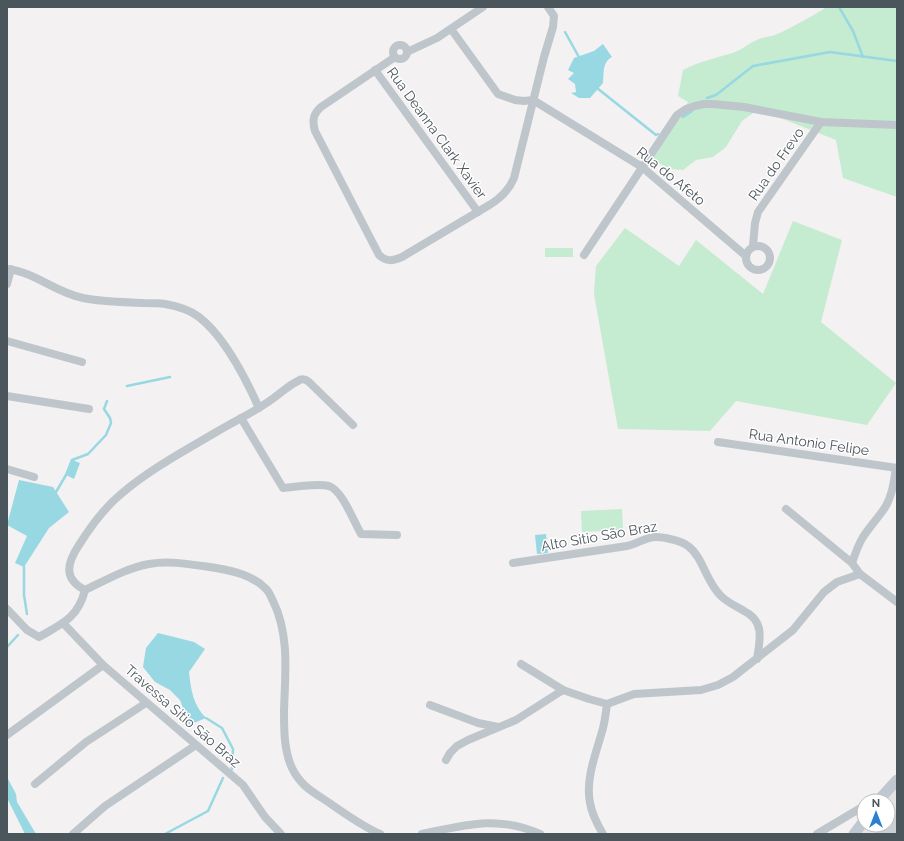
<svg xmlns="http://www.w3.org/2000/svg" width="904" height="841" viewBox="0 0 904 841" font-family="Raleway,sans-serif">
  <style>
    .education { fill: #e4e2e2 }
    .green { fill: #c5ebd1 }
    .water { fill: #97d8e3 }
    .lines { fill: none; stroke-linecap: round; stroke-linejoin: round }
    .stream { stroke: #97d8e3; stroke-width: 2.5 }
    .building { fill: #cbced3; stroke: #d6d8db }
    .street { stroke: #bec6cc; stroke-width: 8 }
    .secondary { stroke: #bfc8d0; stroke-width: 11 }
    .labels { text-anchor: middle; stroke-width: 3; stroke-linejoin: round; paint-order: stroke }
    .street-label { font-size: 14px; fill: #4b555c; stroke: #fff }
  </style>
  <rect width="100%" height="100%" fill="#f3f1f1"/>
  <!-- education -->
  <polygon class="education" points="897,782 897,834 854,834 864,825 888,825 888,801 878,801"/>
  <!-- green -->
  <g class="green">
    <path d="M823 7H897V197L843 178 836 140 768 113 756 111 742 121 726 147 713 157 696 160 683 170 671 169 652 160 688 102 678 96 683 70C699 61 718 58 735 52 743 49 749 43 757 40 762 37 769 37 775 35 792 28 808 18 824 9Z"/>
    <polygon points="793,221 842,240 821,322 896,383 867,425 736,401 710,431 618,429 594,294 596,266 625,228 679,266 696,240 763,294"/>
    <rect x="545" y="248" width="28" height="9"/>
    <polygon points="622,509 623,530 582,532 581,511"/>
  </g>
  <!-- water -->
  <g class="water">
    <path d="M603 44 612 57C602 62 604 74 603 83L590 98H579L571 93 576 92 575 84 568 79 574 73 568 70 574 58 594 51Z"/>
    <polygon points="72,460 80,463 74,479 66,475"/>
    <polygon points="19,480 53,487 69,512 49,528 24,567 15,563 27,536 7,525"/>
    <polygon points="546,534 548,553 537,554 535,535"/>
    <path d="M158 633 194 642 205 649 189 672C191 690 193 705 206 718L189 725 180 700 170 690 155 682 143 667 146 648Z"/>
    <polygon points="7,777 16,794 17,802 36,834 25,834 7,798"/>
  </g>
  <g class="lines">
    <!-- stream -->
    <g class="stream">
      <polyline points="839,7 853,31 863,57"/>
      <polyline points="565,32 580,59"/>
      <polyline points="597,88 656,135 658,134"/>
      <polyline points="707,98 716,95 753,66 830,52 897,61"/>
      <polyline points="683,117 692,111"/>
      <polyline points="127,386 170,377"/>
      <polyline points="56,492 66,475 72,460 88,454 106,435 111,423 110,418 104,409 107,401"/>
      <polyline points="24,567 24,595 27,614"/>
      <polyline points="7,647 18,635"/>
      <polyline points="206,718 222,728 233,749 232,769"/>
      <polyline points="165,834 208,811 223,778"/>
    </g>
  </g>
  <!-- building -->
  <polygon class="building" points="897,813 897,834 875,834 884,825 888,825 888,822"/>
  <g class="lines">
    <!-- street -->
    <g class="street">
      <polyline points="451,29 498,94 515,100 524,101 533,100"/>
      <circle cx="400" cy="52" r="7"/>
      <polyline points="407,52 437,38 483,7"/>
      <path d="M395 57 321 107C313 114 312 121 315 131L379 255C386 262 393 261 402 257L491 204C502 197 509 190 514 178L544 57 553 27 554 16 548 7"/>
      <polyline points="375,70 478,212"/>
      <polyline points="533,100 642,167 746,256"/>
      <circle cx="758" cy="258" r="12"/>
      <polyline points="753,246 755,223 758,212 821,122"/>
      <polyline points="584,255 677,115 686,109 695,106 704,104 713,104 744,107 821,122 897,125"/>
      <path d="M7 269C35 272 56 293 83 298 103 302 124 302 144 303 151 303 158 303 165 304 177 306 190 310 199 317 225 337 246 379 259 408"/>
      <polyline points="7,284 11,269"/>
      <polyline points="7,341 82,362"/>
      <polyline points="7,396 89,409"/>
      <path d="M241 418 283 488C296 487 316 483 329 486 342 490 354 522 361 534L397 535"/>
      <polyline points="718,442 897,468"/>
      <path d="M896 468C894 482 892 497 884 509 877 519 869 528 863 537 858 545 855 554 852 563L860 574 897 602"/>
      <polyline points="7,469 34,477"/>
      <polyline points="786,509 852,563"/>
      <path d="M513 563C551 557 589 552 627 546 637 544 646 537 656 537 664 537 682 541 688 546 703 557 706 582 721 596 728 603 736 606 744 611 765 621 760 640 757 659"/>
      <path d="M85 590C106 580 127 568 149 564 171 560 194 565 216 568 233 571 252 575 265 588 269 591 271 597 273 601 290 635 285 675 284 711 284 730 284 751 292 768 301 787 315 793 331 804 347 815 362 826 380 834"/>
      <path d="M85 590C63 579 67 563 79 545 91 526 104 508 121 494 150 469 186 450 218 431 235 421 252 413 268 402 278 396 287 386 298 381 302 378 305 379 309 382L353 425"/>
      <path d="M7 609 27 630 39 637C62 624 78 618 85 590"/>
      <polyline points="63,623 103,665 243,785 265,817 281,834"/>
      <polyline points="521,664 563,690 589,699 607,704"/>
      <polyline points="607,704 634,694 701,690 718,685 733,677 793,630 824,592 837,582 860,574"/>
      <polyline points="430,705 478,723 498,727"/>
      <polyline points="7,735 103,665"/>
      <polyline points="446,760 450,753 457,746 468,740 516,720 563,690"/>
      <polyline points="35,784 86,742 146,703"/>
      <polyline points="73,834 105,806 196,745"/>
      <path d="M422 834C465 825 498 815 540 834"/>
      <path d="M603 834C597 824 592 814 590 803 585 778 597 751 603 728 605 720 606 712 607 704"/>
      <polyline points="817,834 864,806"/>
    </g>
    <!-- secondary -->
    <g class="secondary">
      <polyline points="878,801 897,780"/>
      <polyline points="854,834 864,821"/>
    </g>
  </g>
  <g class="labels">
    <!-- street labels -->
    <g class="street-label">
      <text transform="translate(437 133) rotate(54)" y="5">Rua Deanna Clark Xavier</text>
      <text transform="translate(776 164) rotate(-55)" y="5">Rua do Frevo</text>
      <text transform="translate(671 176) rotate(39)" y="5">Rua do Afeto</text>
      <text transform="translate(809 442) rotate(8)" y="5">Rua Antonio Felipe</text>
      <text transform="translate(599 536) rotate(-10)" y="5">Alto Sitio São Braz</text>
      <text transform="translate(183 716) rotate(41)" y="5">Travessa Sitio São Braz</text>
    </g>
  </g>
  <!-- border -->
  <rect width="904" height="841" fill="none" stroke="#4b555c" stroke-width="16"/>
  <!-- north arrow -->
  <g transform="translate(876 813)"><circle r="19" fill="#ffffff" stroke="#b7bbbe"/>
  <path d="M0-3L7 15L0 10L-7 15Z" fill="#2d80d0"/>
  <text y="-6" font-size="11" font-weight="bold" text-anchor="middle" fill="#4b555c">N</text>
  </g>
</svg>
